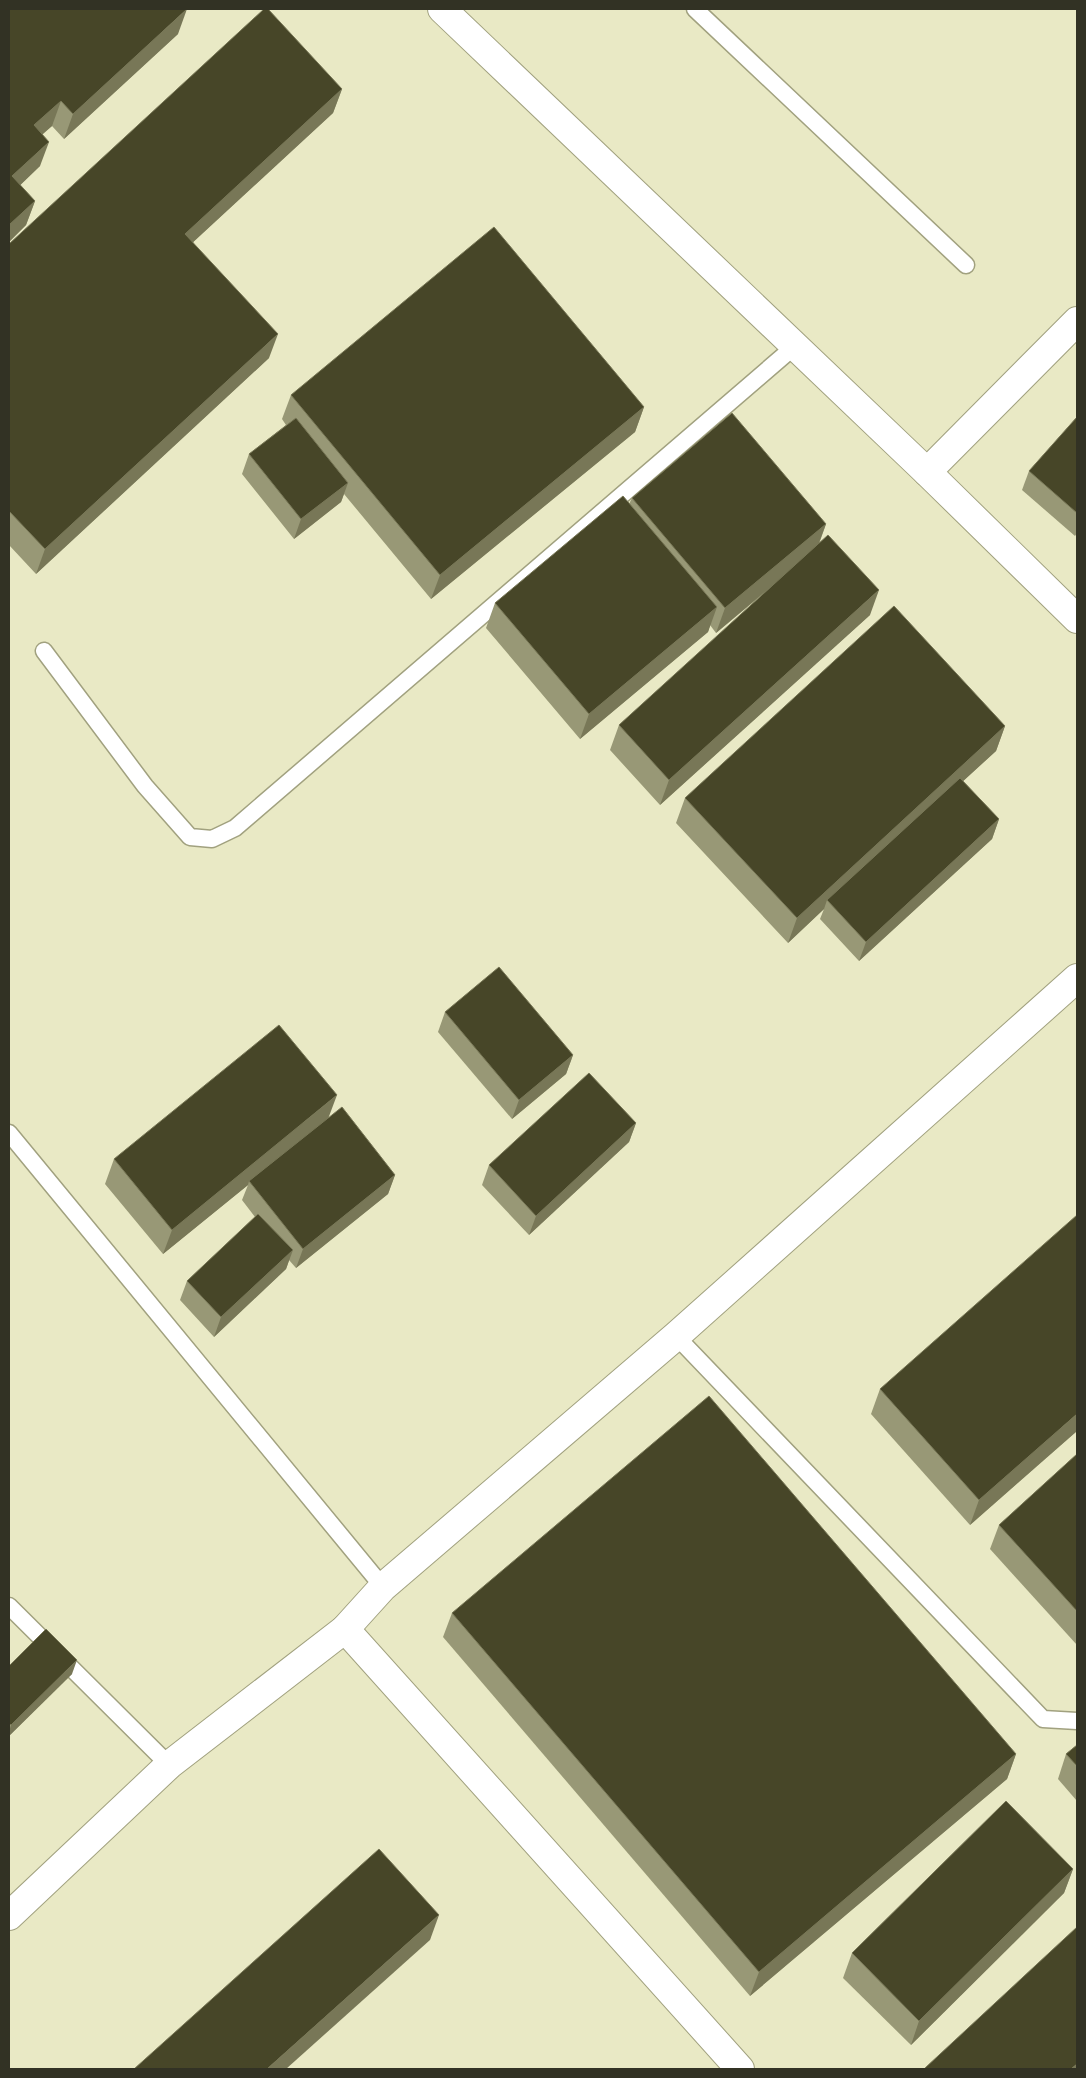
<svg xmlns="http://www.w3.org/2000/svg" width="1086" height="2078" viewBox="0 0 1086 2078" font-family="'Space Grotesk',sans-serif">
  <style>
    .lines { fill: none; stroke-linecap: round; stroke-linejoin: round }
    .lane-casing { stroke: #a1a17f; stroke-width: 19 }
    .street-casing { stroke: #a1a17f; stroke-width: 30 }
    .lane { stroke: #fff; stroke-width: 16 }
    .street { stroke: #fff; stroke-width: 28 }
    .wall { fill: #989876 }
    .shaded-wall { fill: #787757 }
    .building { fill: #474628; stroke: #787757 }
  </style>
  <rect width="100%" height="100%" fill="#e9e9c5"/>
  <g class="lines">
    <!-- lane casing -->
    <g class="lane-casing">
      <g id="lane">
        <polyline points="695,9 966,265"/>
        <polyline points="44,651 145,786 190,837 212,839 235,828 795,346"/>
        <polyline points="9,1133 383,1587"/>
        <polyline points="676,1336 1043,1719 1077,1721"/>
        <polyline points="9,1606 169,1765"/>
      </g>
    </g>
    <!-- street casing -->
    <g class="street-casing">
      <g id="street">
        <polyline points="442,9 927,472 1077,619"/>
        <polyline points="927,472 1077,321"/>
        <polyline points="345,1629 740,2069"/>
        <polyline points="9,1916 169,1765 345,1629 383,1587 676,1336 1077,978"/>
      </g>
    </g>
    <!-- lane -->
    <use href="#lane" class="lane"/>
    <!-- street -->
    <use href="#street" class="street"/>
  </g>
  <!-- wall -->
  <g class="wall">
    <polygon points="9,9 178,34 64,139 52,126 42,134 40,166 20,185 35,201 26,225 9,242"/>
    <polygon points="342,89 333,113 193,242 269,358 36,574 9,545 9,244"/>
    <polygon points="291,395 644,407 635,432 431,599 344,494 341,502 294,539 242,474 249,454 286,425 282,419"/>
    <polygon points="1077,417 1077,533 1075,536 1022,490 1029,471"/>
    <polygon points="632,498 826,524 819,544 870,615 660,805 610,750 619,725 780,580 716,633 710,625 708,632 580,739 486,628 495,603 629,504"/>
    <polygon points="1005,726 996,751 963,781 999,819 992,839 859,961 820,919 824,909 788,943 676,823 685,798"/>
    <polygon points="445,1012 573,1055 566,1074 512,1119 438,1032"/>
    <polygon points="328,1118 395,1175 388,1194 296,1268 289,1260 286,1269 214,1337 180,1300 187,1281 255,1217 242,1200 248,1185 163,1254 105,1184 114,1159"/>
    <polygon points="636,1123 629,1142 529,1235 482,1185 489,1165"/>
    <polygon points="880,1389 1077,1431 970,1525 871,1414"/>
    <polygon points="1077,1454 1077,1645 990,1549 999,1525"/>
    <polygon points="452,1613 1016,1754 1007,1779 750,1996 443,1637"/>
    <polygon points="9,1666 72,1674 9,1736"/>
    <polygon points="1077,1745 1077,1801 1058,1779 1066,1754"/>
    <polygon points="1073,1869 1064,1893 911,2045 843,1978 852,1953"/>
  </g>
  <!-- shaded-wall -->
  <g class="shaded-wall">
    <polygon points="187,9 178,34 64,139 73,114"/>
    <polygon points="342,89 333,113 176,258 185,234"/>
    <polygon points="61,101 52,126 25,150 34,125"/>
    <polygon points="49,142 40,166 9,196 12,176"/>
    <polygon points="35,201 26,225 9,242 9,225"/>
    <polygon points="278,334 269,358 36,574 45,549"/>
    <polygon points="644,407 635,432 431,599 440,575"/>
    <polygon points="348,483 341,502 294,539 301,519"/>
    <polygon points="826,524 817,548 716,633 725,608"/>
    <polygon points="879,590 870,615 660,805 669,780"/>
    <polygon points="717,607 708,632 580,739 589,714"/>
    <polygon points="1005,726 996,751 830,903 827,900 824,909 788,943 797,918"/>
    <polygon points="999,819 992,839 859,961 866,942"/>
    <polygon points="573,1055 566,1074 512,1119 519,1100"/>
    <polygon points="337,1095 328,1119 249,1181 248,1185 163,1254 172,1230"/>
    <polygon points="636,1123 629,1142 529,1235 536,1216"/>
    <polygon points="395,1175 388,1194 296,1268 303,1249"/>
    <polygon points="293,1250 286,1269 214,1337 221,1317"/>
    <polygon points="1077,1414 1077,1431 970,1525 979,1500"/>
    <polygon points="77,1660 72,1674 9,1736 9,1732 11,1725"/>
    <polygon points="1016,1754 1007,1779 750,1996 759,1972"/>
    <polygon points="1073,1869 1064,1893 911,2045 919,2021"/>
    <polygon points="439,1915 430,1940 286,2069 267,2069"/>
    <polygon points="1077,2064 1077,2069 1071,2069"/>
  </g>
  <!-- building -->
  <g class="building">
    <polygon points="9,9 187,9 73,114 61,101 34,125 49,142 12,176 35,201 9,225"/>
    <polygon points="264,9 268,9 342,89 185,234 278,334 45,549 9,511 9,244"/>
    <polygon points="494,227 644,407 440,575 291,395"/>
    <polygon points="732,413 826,524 725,608 632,498"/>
    <polygon points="1077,417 1077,513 1029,471"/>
    <polygon points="296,418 348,483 301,519 249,454"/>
    <polygon points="623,496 717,607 589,714 495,603"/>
    <polygon points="828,535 879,590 669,780 619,725"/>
    <polygon points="894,606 1005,726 797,918 685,798"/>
    <polygon points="960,778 999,819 866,942 827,900"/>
    <polygon points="499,967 573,1055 519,1100 445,1012"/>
    <polygon points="279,1025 337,1095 172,1230 114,1159"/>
    <polygon points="589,1073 636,1123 536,1216 489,1165"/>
    <polygon points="342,1107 395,1175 303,1249 249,1181"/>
    <polygon points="258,1214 293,1250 221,1317 187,1281"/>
    <polygon points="1077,1215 1077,1414 979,1500 880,1389"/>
    <polygon points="709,1396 1016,1754 759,1972 452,1613"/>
    <polygon points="1077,1454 1077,1611 999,1525"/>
    <polygon points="46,1629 77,1660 11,1725 9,1723 9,1666"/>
    <polygon points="1077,1745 1077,1766 1066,1754"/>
    <polygon points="1006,1801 1073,1869 919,2021 852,1953"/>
    <polygon points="379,1849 439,1915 267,2069 134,2069"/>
    <polygon points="1077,1927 1077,2064 1071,2069 925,2069 925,2068"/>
  </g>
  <!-- border -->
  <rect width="1086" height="2078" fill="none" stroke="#323224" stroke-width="20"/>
</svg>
